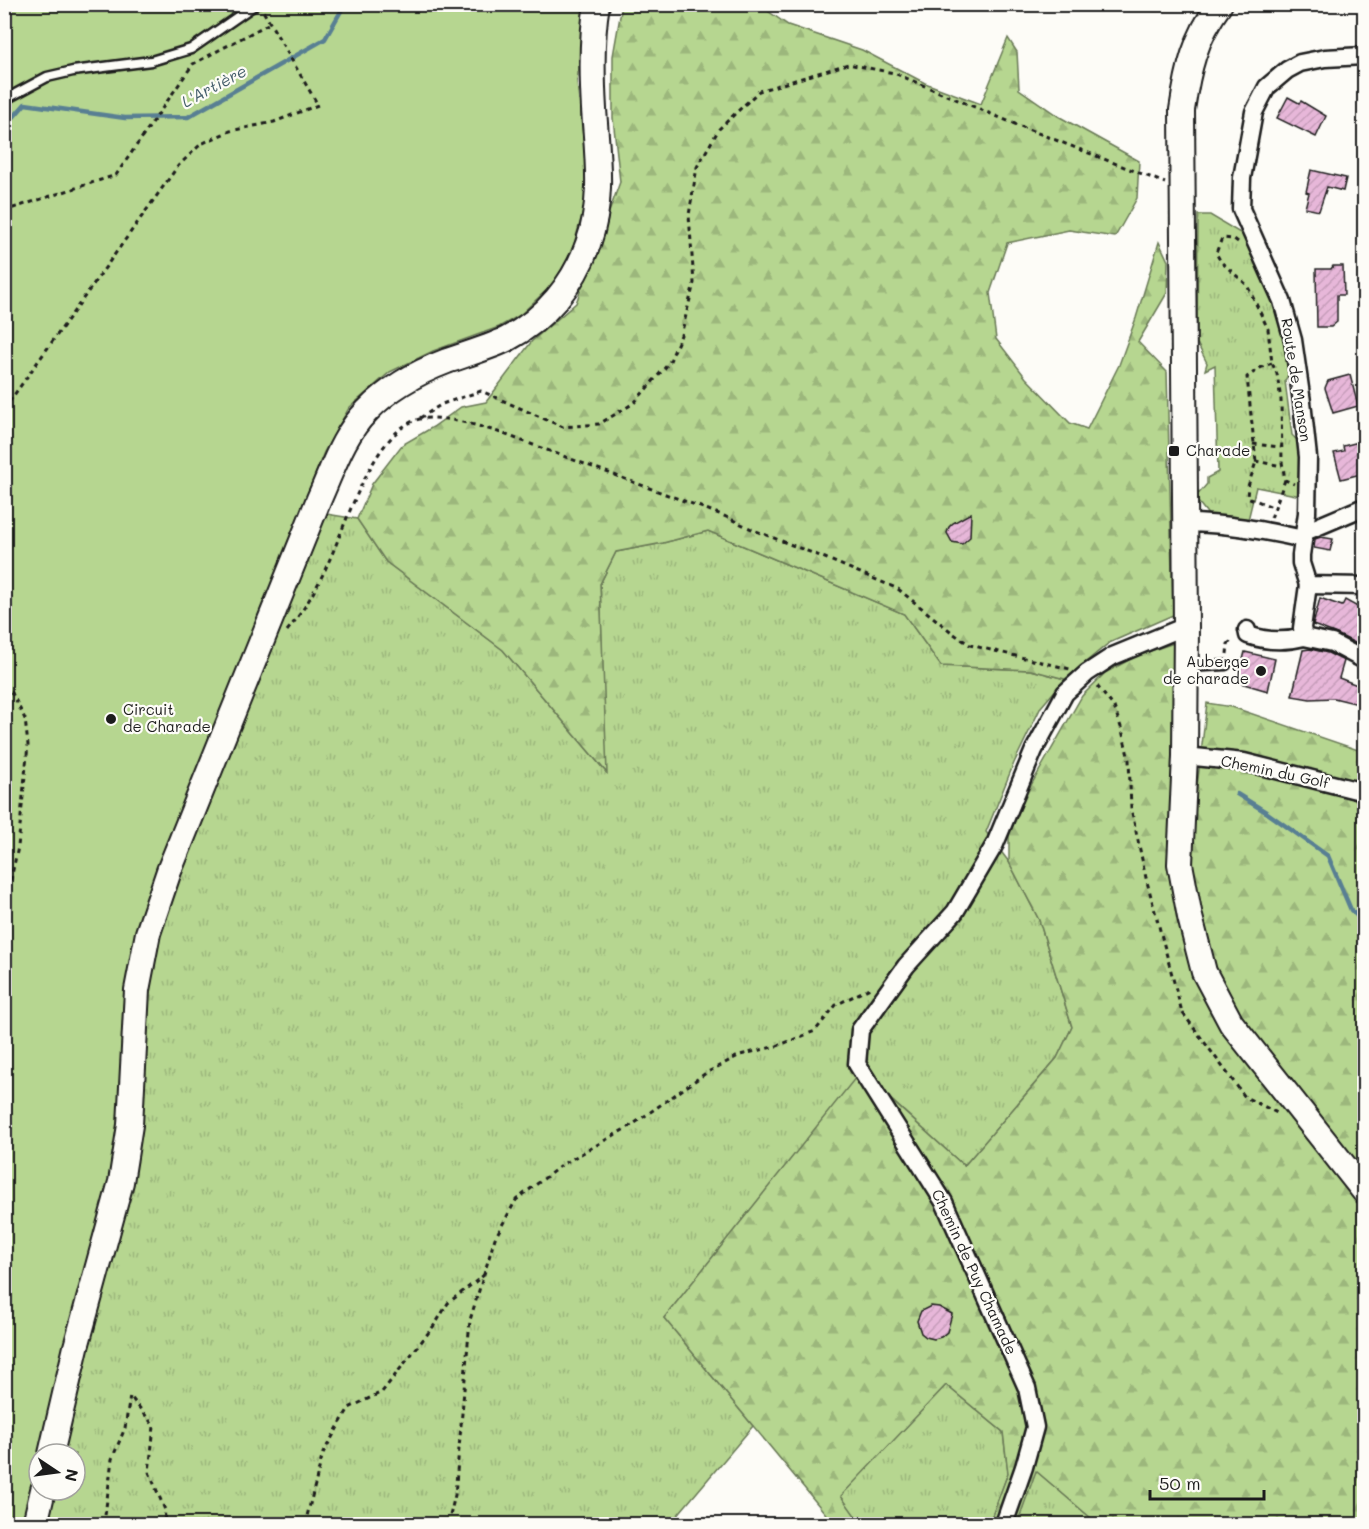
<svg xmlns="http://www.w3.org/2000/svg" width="1369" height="1529" viewBox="0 0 1369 1529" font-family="Mali,sans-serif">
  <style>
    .grass { fill: url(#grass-tufts); stroke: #697956; stroke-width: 1.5 }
    .forest { fill: url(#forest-firs); stroke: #697956; stroke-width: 1.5 }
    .pitch { fill: #b6d690; stroke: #697956; stroke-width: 1.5 }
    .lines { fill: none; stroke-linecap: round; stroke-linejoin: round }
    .stream { stroke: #597f93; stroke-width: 4.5 }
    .building { fill: url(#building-hatch); stroke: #1c1c1c; stroke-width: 1.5 }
    .lane-casing { stroke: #1c1c1c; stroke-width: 13 }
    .street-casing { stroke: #1c1c1c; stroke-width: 21 }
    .secondary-casing { stroke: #1c1c1c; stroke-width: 28 }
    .path { stroke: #1c1c1c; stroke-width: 3; stroke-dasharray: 4.5 4.5; stroke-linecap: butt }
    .lane { stroke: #fdfcf7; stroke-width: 8 }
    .street { stroke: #fdfcf7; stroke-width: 16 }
    .secondary { stroke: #fdfcf7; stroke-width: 24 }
    .poi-dot { fill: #1c1c1c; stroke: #fdfcf7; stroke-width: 2 }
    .labels { text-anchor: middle; stroke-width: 4.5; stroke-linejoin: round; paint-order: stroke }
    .street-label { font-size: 15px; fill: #1c1c1c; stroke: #fdfcf7 }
    .poi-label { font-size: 15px; fill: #1c1c1c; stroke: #fdfcf7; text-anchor: start }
    .water-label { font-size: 16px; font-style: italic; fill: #455e6b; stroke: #fdfcf7 }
  </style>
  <defs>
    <pattern id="grass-tufts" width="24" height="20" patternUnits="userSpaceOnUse" patternTransform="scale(1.5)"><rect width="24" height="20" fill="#b6d690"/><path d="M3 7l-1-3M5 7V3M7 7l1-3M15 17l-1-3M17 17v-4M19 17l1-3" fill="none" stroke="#9cb77c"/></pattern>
    <pattern id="forest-firs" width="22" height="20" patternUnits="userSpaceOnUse" patternTransform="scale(1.5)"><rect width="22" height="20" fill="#b6d690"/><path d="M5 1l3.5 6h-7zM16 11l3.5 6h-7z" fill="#9cb77c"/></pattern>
    <pattern id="building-hatch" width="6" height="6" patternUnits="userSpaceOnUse" patternTransform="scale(1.5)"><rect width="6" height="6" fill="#e7b7d9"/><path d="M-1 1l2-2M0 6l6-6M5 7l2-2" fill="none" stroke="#c69dba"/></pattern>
  </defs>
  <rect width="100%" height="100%" fill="#fdfcf7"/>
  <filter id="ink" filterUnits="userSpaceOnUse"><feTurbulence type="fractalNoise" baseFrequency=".0167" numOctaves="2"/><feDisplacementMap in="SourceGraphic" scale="12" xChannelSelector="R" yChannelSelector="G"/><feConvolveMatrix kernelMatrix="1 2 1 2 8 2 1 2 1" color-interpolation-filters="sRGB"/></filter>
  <g filter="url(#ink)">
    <!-- grass -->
    <g class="grass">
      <path d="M1198 215H1210L1252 240 1281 313 1292 367 1285 381 1292 435C1309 449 1302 477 1301 496L1256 487 1248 520 1210 517 1195 498 1207 484V478L1218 472 1215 365 1205 370 1207 363 1197 343Z"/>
      <polygon points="314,512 357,519 386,562 503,650 606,772 600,584 616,552 663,543 708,531 904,614 941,666 1031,670 1065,679 1041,707 1014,763 986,832 1009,862 1039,920 1072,1027 1057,1058 964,1166 861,1072 664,1318 753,1426 670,1524 37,1524 45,1490 75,1490 75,1454 54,1454 139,973"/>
      <polygon points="946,1385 1003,1432 1008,1473 989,1524 861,1524 840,1496"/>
      <polygon points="1035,1470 1098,1524 1017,1524"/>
    </g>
    <!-- forest -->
    <g class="forest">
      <polygon points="622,5 759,5 788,25 862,50 925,83 981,104 1008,38 1017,52 1019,89 1058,116 1139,161 1137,198 1115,237 1069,230 1007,243 990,293 996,339 1026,378 1070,423 1087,429 1119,365 1136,318 1159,242 1168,261 1167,293 1138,342 1167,372 1173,615 1109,643 1065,679 1031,670 941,666 904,614 708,531 663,543 616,552 600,584 607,773 503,650 386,562 357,519 372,484 402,445 433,427 461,407 486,402 532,341 576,303 620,182 613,118 613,56"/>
      <polygon points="1122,5 1200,5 1200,8 1155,11"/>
      <polygon points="1174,643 1193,820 1207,703 1232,707 1364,752 1364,1524 1098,1524 1036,1471 1017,1524 989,1524 1008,1473 1003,1432 946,1385 841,1496 861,1524 834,1524 664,1318 860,1072 964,1166 1057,1058 1072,1027 1039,920 1009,862 1009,834 1030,787 1082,696 1105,673 1138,655"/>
    </g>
    <!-- pitch -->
    <polygon class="pitch" points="5,5 585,5 577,83 586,164 586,201 572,251 554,283 520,315 499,327 433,351 390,372 349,408 324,452 147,897 133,944 123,1007 119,1121 110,1175 67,1336 22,1524 5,1524"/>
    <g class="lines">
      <!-- stream -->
      <g class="stream">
        <polyline points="4,128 25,104 125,118 188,117 325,39 345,4"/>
        <polyline points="1237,794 1266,812 1328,856 1351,910 1364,922"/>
      </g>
    </g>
    <!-- building -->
    <g class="building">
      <polygon points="1288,97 1299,103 1301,101 1326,116 1316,137 1277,118"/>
      <polygon points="1311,170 1346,178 1343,191 1327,187 1319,211 1305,208 1309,193 1306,192"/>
      <polygon points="1333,266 1343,266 1344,295 1337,295 1337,322 1331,327 1317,327 1316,269 1331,269"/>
      <polygon points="1350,375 1358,406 1333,413 1325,388 1328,381"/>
      <polygon points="1359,442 1365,464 1365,473 1341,479 1334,453 1344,451 1343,446"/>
      <polygon points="971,513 970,537 962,544 952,542 947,533 949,527 953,523"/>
      <polygon points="1321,537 1333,539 1330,551 1314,548 1315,539"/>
      <polygon points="1320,598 1342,606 1345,600 1365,611 1358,626 1365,629 1365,648 1337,634 1313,625"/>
      <polygon points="1310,649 1328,653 1344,661 1339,678 1365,688 1365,693 1358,704 1334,698 1310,699 1292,696 1303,650"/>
      <polygon points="1245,652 1275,659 1268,691 1237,682"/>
      <polygon points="931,1306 939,1307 952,1314 947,1332 941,1337 934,1339 926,1337 921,1333 917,1321 921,1311"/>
    </g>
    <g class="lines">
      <!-- lane casing -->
      <g class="lane-casing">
        <g id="lane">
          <polyline points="4,100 47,77 73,71 151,61 191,49 256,4"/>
          <polyline points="1188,667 1226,665"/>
        </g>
      </g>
      <!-- street casing -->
      <g class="street-casing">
        <g id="street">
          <polyline points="1364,56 1325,58 1300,63 1287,70 1267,87 1254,112 1242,178 1241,209 1282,301 1293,340 1302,402 1308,457 1307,513 1301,555 1301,563 1308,585 1364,586"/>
          <path d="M1185 523C1225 523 1263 530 1303 539"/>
          <polyline points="1305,532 1364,507"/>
          <polyline points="1308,585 1302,628 1304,637 1332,643 1364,660"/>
          <path d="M1247 630 1248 635C1268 642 1285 642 1304 637"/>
          <polyline points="1185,756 1244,762 1364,792"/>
          <polyline points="1004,1524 1024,1467 1035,1427 1027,1388 944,1202 857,1064 860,1030 906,966 955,912 995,844 1034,750 1065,693 1087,673 1113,656 1186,626"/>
        </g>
      </g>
      <!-- secondary casing -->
      <g class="secondary-casing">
        <g id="secondary">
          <path d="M1220 4C1195 38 1188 69 1182 110L1186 626 1185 756 1180 864 1190 917 1204 972 1231 1023 1364 1191"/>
          <path d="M51 1454 76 1347 121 1182 130 1125 137 990 148 933 169 871 319 499C333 468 343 435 367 411 389 388 418 372 447 361 467 354 488 348 507 339 545 319 574 284 588 244 604 199 597 155 594 109 592 75 591 38 597 4"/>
          <polyline points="35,1524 43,1490"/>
        </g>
      </g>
      <!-- path -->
      <g class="path">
        <polyline points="4,211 116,175 193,64 270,23"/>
        <polyline points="1238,242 1234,239 1222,238 1216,253 1221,262 1247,285 1268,329 1272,363 1277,374 1281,400 1282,462 1285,480 1294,484"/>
        <polyline points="1272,363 1260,368 1247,377 1256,462 1248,486 1247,497 1275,508"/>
        <polyline points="4,409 178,166 201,144 230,131 274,122 318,105 263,11"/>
        <polyline points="420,418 442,404 481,391 563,427 599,424 634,403 669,363 681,335 694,283 689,215 697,167 719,129 759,91 848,64 894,73 1015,124 1165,183"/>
        <polyline points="1253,444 1281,447"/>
        <polyline points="1255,461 1282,466"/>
        <polyline points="1271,518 1285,480"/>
        <path d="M287 631C305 609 318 586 329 561 347 522 373 435 416 420 437 413 480 426 501 433L722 515 756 531 825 558 898 589 954 634 970 645 1070 669"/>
        <polyline points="1227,654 1228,644 1233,639"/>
        <polyline points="4,686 12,693 25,719 28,745 18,847 4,911"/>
        <polyline points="1097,686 1114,707 1122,730 1129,760 1131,808 1146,878 1182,1012 1245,1097 1277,1113"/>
        <polyline points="104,1524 112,1459 125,1428 130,1396 154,1426 149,1472 165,1510 164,1524"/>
        <polyline points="305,1524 323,1453 349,1408 382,1392 436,1323 448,1303 484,1275"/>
        <polyline points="448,1524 455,1495 470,1320 495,1238 516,1200 563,1164 632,1125 706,1073 740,1055 777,1046 815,1031 836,1005 872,987"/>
      </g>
      <!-- lane -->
      <use href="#lane" class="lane"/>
      <!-- street -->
      <use href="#street" class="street"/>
      <!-- secondary -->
      <use href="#secondary" class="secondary"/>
    </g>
  </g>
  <!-- markers -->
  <g class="poi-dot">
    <rect x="1168" y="445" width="12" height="12" rx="3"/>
    <circle cx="1261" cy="671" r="6"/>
    <circle cx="111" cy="719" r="6"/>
  </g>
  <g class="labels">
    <!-- street labels -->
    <g class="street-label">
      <text transform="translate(1296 380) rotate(81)" y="5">Route de Manson</text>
      <text transform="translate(1275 772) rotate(12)" y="5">Chemin du Golf</text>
      <text transform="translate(974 1272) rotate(65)" y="5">Chemin de Puy Chamade</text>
    </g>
    <!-- poi labels -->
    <g class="poi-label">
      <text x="1186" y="456">Charade</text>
      <text x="1249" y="667" text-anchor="end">Auberge<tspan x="1249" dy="17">de charade</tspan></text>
      <text x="123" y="715">Circuit<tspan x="123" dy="17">de Charade</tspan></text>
    </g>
    <!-- water labels -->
    <g class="water-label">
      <text transform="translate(214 86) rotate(-28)" y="6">L'Artière</text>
    </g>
  </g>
  <!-- margin -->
  <rect width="1369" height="1529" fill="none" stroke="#fdfcf7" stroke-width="24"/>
  <rect x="12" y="12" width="1345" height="1505" fill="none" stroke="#1c1c1c" stroke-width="2" filter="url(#ink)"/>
  <!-- north arrow -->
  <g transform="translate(57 1472) rotate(103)"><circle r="28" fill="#fdfcf7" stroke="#a3a29f" stroke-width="1.5"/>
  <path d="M0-4.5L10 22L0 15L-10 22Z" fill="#1c1c1c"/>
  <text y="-9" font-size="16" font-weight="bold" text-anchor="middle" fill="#1c1c1c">N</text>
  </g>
  <!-- scale -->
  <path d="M1150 1490v9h114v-9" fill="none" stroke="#1c1c1c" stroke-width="3"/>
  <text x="1159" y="1490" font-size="18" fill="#1c1c1c" stroke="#fdfcf7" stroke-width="4.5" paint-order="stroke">50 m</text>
</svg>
